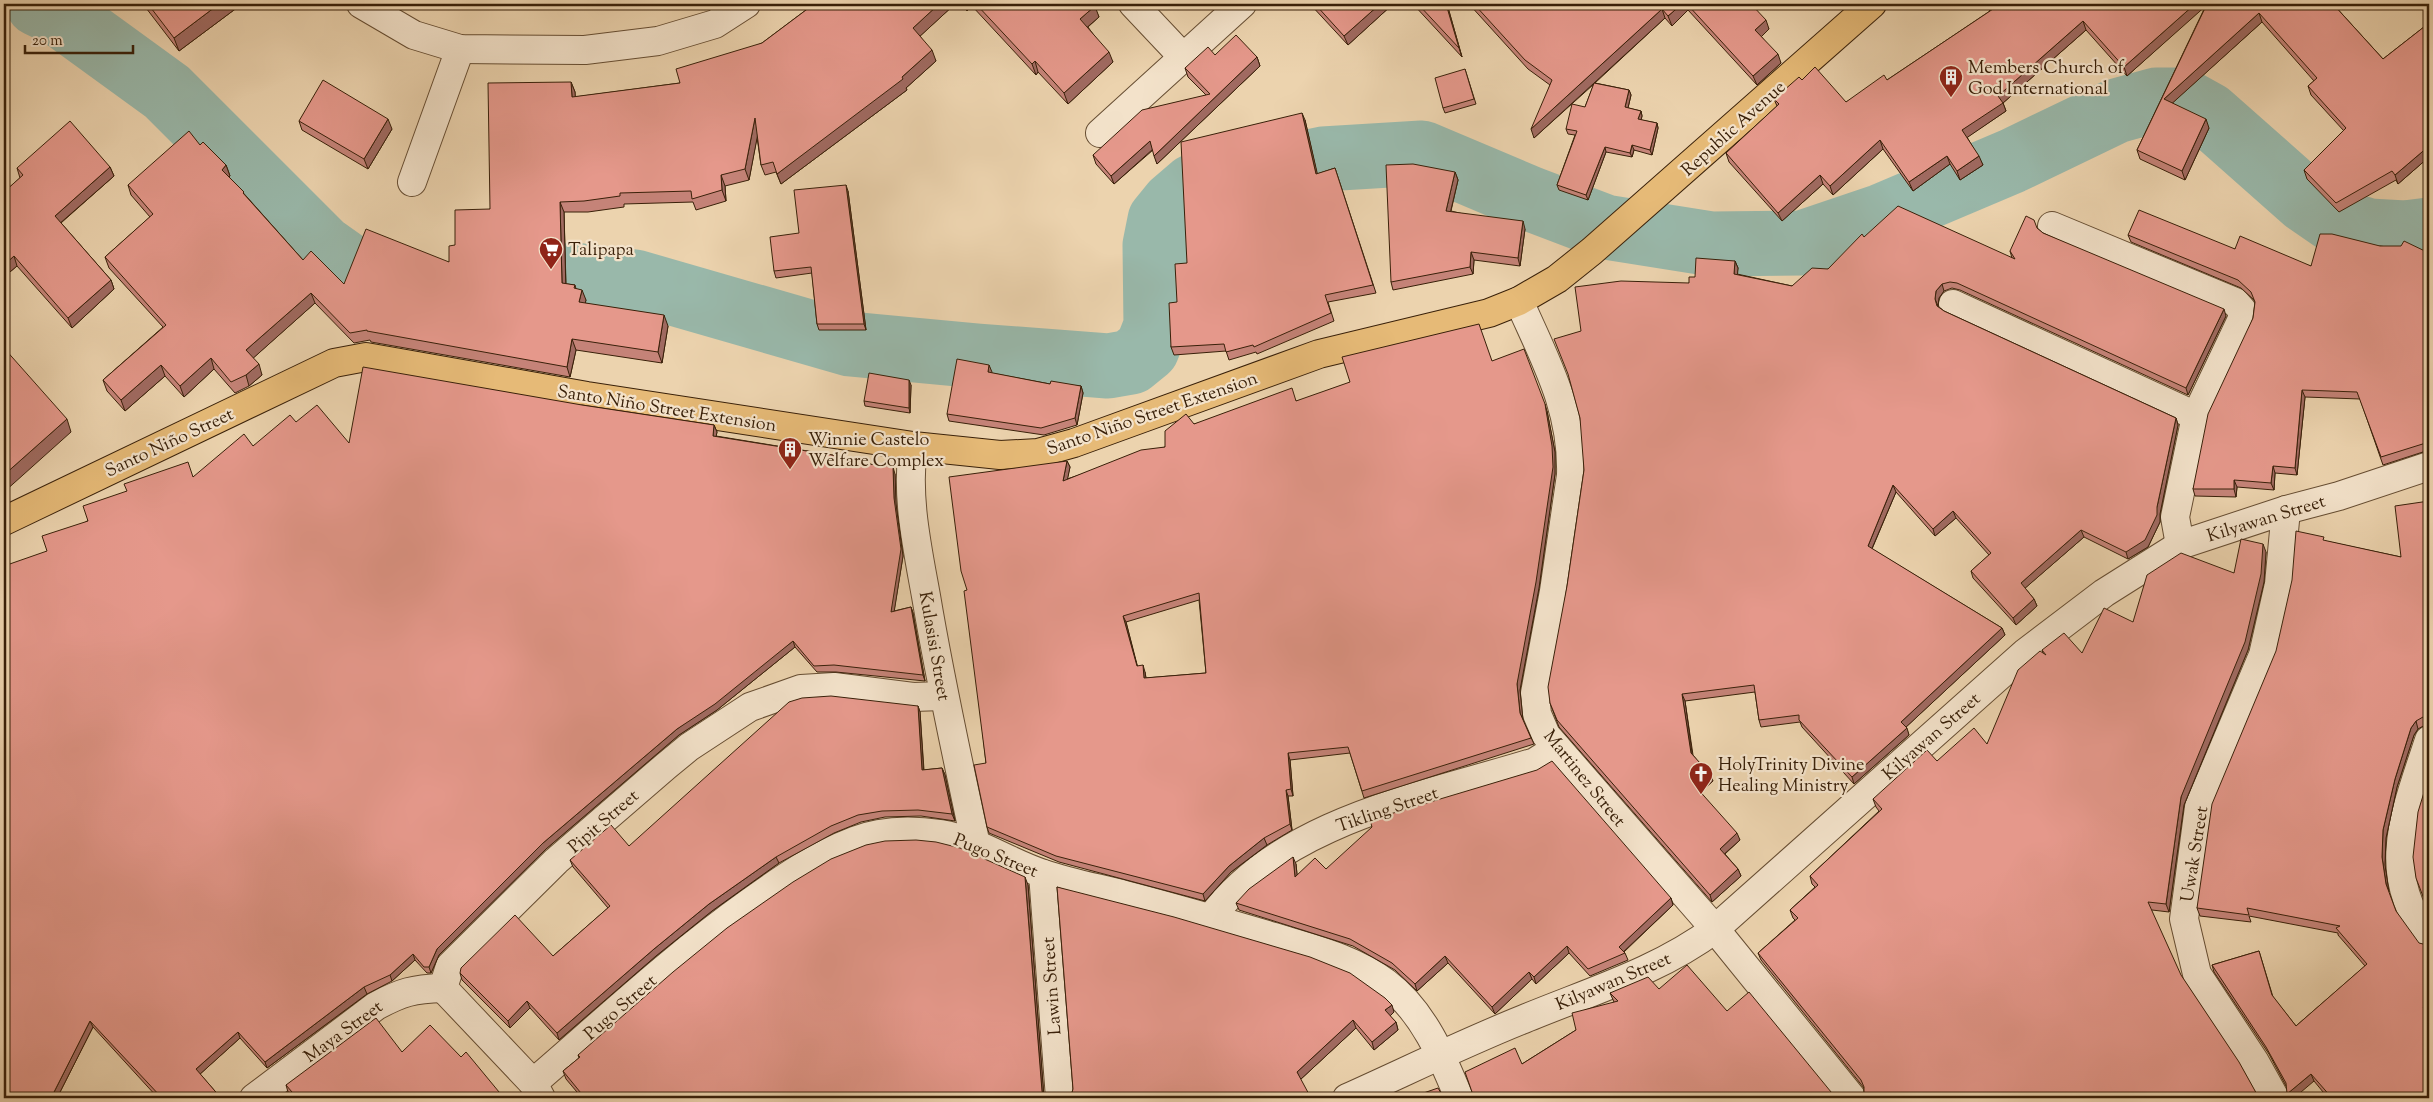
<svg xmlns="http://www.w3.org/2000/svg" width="2433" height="1102" viewBox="0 0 2433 1102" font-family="'Sorts Mill Goudy',serif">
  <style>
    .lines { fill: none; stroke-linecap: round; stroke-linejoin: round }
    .river { stroke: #99b8aa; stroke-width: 65 }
    .minor-casing { stroke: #664d32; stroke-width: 30 }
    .major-casing { stroke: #392009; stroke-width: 30 }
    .minor { stroke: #f3e2ca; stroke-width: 28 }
    .major { stroke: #e6ba77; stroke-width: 28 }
    .wall { fill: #c58378; stroke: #392009; fill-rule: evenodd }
    .shaded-wall { fill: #a06a61; stroke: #392009 }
    .building { fill: #e5988b; stroke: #392009; fill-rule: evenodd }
    .labels { text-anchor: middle; stroke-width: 4.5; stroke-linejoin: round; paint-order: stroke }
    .poi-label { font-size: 18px; fill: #392009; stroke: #f3e2ca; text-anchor: start }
    .street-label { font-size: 18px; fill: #392009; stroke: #f3e2ca }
  </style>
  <rect width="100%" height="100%" fill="#ecd3ae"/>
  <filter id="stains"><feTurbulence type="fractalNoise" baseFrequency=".004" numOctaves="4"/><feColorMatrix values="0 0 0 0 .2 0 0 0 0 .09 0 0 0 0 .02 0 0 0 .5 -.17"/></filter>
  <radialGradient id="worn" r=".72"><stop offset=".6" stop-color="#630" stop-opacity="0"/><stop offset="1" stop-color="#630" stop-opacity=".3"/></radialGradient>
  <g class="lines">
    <!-- river -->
    <polyline class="river" points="38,4 61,15 167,92 322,247 363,276 407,290 466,301 490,298 515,287 540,279 574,275 635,282 850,344 978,356 1108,366 1131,362 1147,349 1156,326 1155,245 1160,220 1173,204 1194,186 1323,159 1422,153 1531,199 1605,227 1712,244 1802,243 1882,216 2012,161 2116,111 2156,100 2182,100 2209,115 2305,200 2334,220 2369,231 2405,233 2429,230"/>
    <!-- minor casing -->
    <g class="minor-casing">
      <g id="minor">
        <polyline points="361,4 414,35 460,49 585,50 658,41 715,24 746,4"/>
        <polyline points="1133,4 1183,57"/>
        <polyline points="1100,133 1242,4"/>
        <polyline points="412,182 460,49"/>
        <polyline points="2052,226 2235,302 2242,310 2242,319 2196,416 2175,517 2180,545"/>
        <path d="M1519 301C1545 360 1573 409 1571 475L1554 591 1535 693 1537 714 1546 735 1715 929 1852 1098"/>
        <polyline points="1953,304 2196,416"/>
        <path d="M913 446C906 497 917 546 926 596 940 680 958 762 976 845"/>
        <path d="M2429 740C2407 808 2377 874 2429 937"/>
        <polyline points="1043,874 1060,1098"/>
        <path d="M1211 918C1282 820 1426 796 1535 762L1557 748"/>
        <polyline points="443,988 450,966 556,861 666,766 689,747 750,707 801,689 834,687 913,697 943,696"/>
        <polyline points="443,988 533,1083 541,1098"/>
        <path d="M533 1083C604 1022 673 957 749 903 782 879 817 855 854 841 881 830 913 830 941 834 978 840 1009 863 1044 874 1071 883 1098 888 1125 895 1175 908 1224 922 1274 937 1313 949 1353 958 1386 983 1423 1011 1442 1056 1459 1098"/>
        <path d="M254 1098 376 1006C402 992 413 989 443 988"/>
        <path d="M1347 1098C1405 1072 1464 1043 1524 1019 1589 992 1659 971 1715 929L2025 653 2104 593 2180 545 2286 510 2339 496 2429 466"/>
        <polyline points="2275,1098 2255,1062 2197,974 2184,919 2199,807 2263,655 2279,584 2286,510"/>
      </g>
    </g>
    <!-- major casing -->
    <g class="major-casing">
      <polyline id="major" points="4,521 334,363 366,357 587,396 913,446 1000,455 1038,453 1074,443 1319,354 1489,313 1519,301 1557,279 1592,251 1872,4"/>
    </g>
    <!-- minor -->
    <use href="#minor" class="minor"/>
    <!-- major -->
    <use href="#major" class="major"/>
  </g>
  <!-- wall -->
  <g class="wall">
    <polygon points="143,4 242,4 179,51"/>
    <polygon points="814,4 955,4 920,36 936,61 906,88 907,90 781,184 776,172 765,175 761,165 757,137 749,180 725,186 726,201 696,210 693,202 624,204 624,207 588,212 564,212 566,284 575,285 576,289 586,300 585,303 668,326 662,363 576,350 570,377 371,342 370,340 354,343 315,303 253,358 262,375 249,386 235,393 214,369 184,397 165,376 125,411 107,391 103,380 163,327 109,268 105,257 150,217 131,195 128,185 200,145 226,165 230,176 229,177 247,197 303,260 344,284 449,262 455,245 490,209 571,82 575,92 575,97 680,83 762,43"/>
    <polygon points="961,4 1093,4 1099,17 1088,27 1113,62 1068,104 1038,72 1036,75 972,6 967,11"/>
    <polygon points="1310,4 1393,4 1348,45"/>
    <polygon points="1413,4 1447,4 1462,57"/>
    <polygon points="1469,4 1751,4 1769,29 1761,36 1781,63 1757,85 1688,10 1672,26 1665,18 1595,83 1629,90 1631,95 1628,108 1641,111 1642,116 1641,120 1657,123 1658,128 1652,155 1634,150 1632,157 1606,152 1588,200 1559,190 1557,185 1575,135 1568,134 1566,129 1585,107 1594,84 1534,138 1550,85 1528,69"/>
    <polygon points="1984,4 2333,4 2383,59 2429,23 2429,157 2398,184 2396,180 2339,212 2307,179 2304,170 2344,131 2311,95 2308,86 2314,81 2262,22 2172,103 2209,128 2185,180 2140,159 2137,150 2206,5 2127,76 2086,30 2003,103 2006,111 1967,137 1983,165 1960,180 1950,164 1913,191 1883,149 1833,195 1823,184 1782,221 1729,162 1726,153 1777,106 1774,99 1802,80 1846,102 1887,80 1990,11"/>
    <polygon points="1215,55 1257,57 1260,66 1157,164 1153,150 1114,184 1096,164 1093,155 1206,95 1188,77 1185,68"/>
    <polygon points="1465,69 1476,104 1445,113 1443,108"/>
    <polygon points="1305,120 1317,174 1335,168 1376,293 1328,302 1334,321 1257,354 1256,352 1229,360 1226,351 1174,355 1171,347 1187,263"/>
    <polygon points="299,121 392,129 368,169 302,130"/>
    <polygon points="110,167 114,176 61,223 111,280 114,289 72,328 17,266 4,277 4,192 20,178 17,168"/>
    <polygon points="1455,172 1458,180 1451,211 1525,229 1520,266 1474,260 1473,274 1393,290 1391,282"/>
    <polygon points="848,191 866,330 819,330 817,324 812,273 776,278 774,271 799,233"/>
    <polygon points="2037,228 2043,233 2226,316 2188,395 1960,290 1952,288 1944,291 1939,298 1938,306 1944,311 2176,418 2178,425 2160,514 2160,522 2148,547 2128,559 2084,537 2025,588 2034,599 2037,606 2016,625 1973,578 1971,571 1989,555 1956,518 1935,536 1896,492 1872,549 2002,628 2005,635 1906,727 1909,735 1854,784 1802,727 1800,722 1761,727 1759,720 1755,692 1685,701 1693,755 1713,781 1700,792 1740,840 1725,854 1738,869 1741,876 1712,902 1559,727 1550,703 1584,470 1581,331 1689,283 1695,277 1735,261 1738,268 1737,274 1792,286 1828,269 1864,237 2012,258 2010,251"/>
    <polygon points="2128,235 2235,249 2311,266 2380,246 2429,253 2429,450 2383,465 2360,399 2305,397 2297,475 2275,473 2274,490 2237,487 2236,497 2195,496 2193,489 2253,318 2255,302 2254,300 2241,288 2131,242"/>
    <path d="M1492 361 1547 411 1555 452V474L1539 588 1520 690 1522 718 1534 744 1364 798 1350 753 1290 760 1293 796H1288L1292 830 1267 845 1231 872 1205 901 1059 862 989 833 987 827 986 763 967 590 1067 461 1070 467 1067 479 1165 447 1194 424 1296 401ZM1199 600 1206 673 1146 678 1145 672 1137 666 1126 622Z"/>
    <polygon points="989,365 991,373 1050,384 1081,386 1083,393 1077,425 1044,435 949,421 947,414"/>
    <polygon points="911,385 910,413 865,406 864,401"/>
    <polygon points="582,405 714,425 717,432 716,436 869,461 870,464 895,474 896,504 903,556 894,611 911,607 913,613 925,681 836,672 817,672 795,647 717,710 679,735 546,849 439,955 431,973 427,973 415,960 392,981 367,994 267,1068 240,1038 200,1074 221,1098 158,1098 93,1027 57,1098 4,1098 47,551 127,491 193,477 253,446 296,422 349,443"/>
    <polygon points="2429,501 2429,725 2425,725 2418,729 2414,735 2397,787 2386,838 2385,865 2388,891 2429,1012 2428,1012 2429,1098 2328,1098 2314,1081 2286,1086 2269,1054 2214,972 2212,965 2259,951 2273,997 2296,1026 2365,966 2338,935 2338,933 2249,916 2251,922 2200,916 2197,908 2325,541 2401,557"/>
    <polygon points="2266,552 2264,582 2248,650 2184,805 2169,912 2152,910 1864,1095 1864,1088 1761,960 1758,953 1795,920 1793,918 1790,910 1815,887 1812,884 1810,876 1879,811 1876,807 1873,799 1937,761 1987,744 2043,653 2042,650 2082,653 2133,622 2234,573"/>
    <polygon points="918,706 920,712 924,770 942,768 945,775 955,821 921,816 885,817 861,822 834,833 779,863 712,911 656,956 559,1040 530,1008 510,1028 462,980 460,973 553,956 608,908 573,867 570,860 629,846"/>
    <polygon points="1296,864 1297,875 1326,869 1671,898 1673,905 1624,952 1625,953 1628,960 1590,976 1569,953 1536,984 1532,979 1495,1014 1448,963 1417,991 1395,970 1353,946 1239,910 1236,903"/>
    <polygon points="1028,885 1044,1098 582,1098 566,1079 563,1071 579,1058 578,1055"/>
    <polygon points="1057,887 1394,1012 1390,1016 1396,1022 1398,1030 1374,1050 1356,1028 1301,1079 1071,1096 1073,1089"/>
    <polygon points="1659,989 1727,1011 1522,1064 1576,1030 1614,1002 1610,993"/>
    <polygon points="402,1052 461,1057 290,1093 288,1092 286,1085"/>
  </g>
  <!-- shaded-wall -->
  <g class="shaded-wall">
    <polygon points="219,4 242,4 179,51 174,38"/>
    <polygon points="939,4 955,4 917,39 913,28"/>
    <polygon points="964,4 972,4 972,6 967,11"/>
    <polygon points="1380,4 1393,4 1348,45 1344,36"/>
    <polygon points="1446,4 1447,4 1462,57 1459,48"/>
    <polygon points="1682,4 1686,4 1688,10 1672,26 1668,16"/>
    <polygon points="2195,4 2208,4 2127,76 2124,67"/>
    <polygon points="1095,6 1099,17 1084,30 1080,19"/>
    <polygon points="1662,9 1665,18 1534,138 1531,129"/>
    <polygon points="2259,13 2262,22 2167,108 2164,99"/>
    <polygon points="1766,20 1769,29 1759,39 1755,30"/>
    <polygon points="2083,21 2086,30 2003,103 2006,111 1965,139 1962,130 1998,96"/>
    <polygon points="932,50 936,61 906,88 907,90 781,184 777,174 902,77"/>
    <polygon points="1109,52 1113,62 1068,104 1064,93"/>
    <polygon points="1778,54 1781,63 1757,85 1753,76"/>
    <polygon points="1257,57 1260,66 1157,164 1154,156"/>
    <polygon points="1035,61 1038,72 1036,75 1032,64"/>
    <polygon points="571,82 575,92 576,108 572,97"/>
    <polygon points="1629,90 1631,95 1627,112 1625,107"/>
    <polygon points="1641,111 1642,116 1640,124 1638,119"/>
    <polygon points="1302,113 1305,120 1319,181 1316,174"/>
    <polygon points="755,118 759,128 749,180 745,169"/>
    <polygon points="388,119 392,129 368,169 364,159"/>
    <polygon points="2206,119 2209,128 2185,180 2182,171"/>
    <polygon points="1657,123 1658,128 1652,155 1650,150"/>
    <polygon points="1880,140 1883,149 1833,195 1830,186"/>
    <polygon points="1150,141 1153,149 1114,184 1111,176"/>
    <polygon points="1632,145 1634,150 1632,157 1630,153"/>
    <polygon points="2429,146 2429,157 2398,184 2395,175"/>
    <polygon points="1605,147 1606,152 1588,200 1586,195"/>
    <polygon points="1947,156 1950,164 1913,191 1909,182"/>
    <polygon points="1979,156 1983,165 1960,180 1957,171"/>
    <polygon points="226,165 230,176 226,180 222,170"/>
    <polygon points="110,167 114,176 58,225 55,216"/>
    <polygon points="1455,172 1458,180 1449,218 1446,211"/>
    <polygon points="721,175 725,186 726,201 722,190"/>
    <polygon points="1820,175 1823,184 1782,221 1778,213"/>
    <polygon points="846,185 848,191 866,330 864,324"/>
    <polygon points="560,202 564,212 566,294 562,283"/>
    <polygon points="1523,221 1525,229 1520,266 1518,258"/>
    <polygon points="1471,252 1474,260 1473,274 1470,267"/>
    <polygon points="14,256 17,266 4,277 4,265"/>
    <polygon points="1735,261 1738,268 1737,281 1734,274"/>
    <polygon points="111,280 114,289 72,328 68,318"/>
    <polygon points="1942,284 1944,291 1939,298 1938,306 1935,299 1936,291"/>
    <polygon points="582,290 586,300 583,313 579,302"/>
    <polygon points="311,293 315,303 250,361 246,350"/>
    <polygon points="2224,309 2226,316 2188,395 2186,388"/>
    <polygon points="664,315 668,326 662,363 658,352"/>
    <polygon points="572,339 576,350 570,377 567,367"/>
    <polygon points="211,358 214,369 184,397 180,386"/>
    <polygon points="259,364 262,375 249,386 246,375"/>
    <polygon points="161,365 165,376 125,411 121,400"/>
    <polygon points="989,365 992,372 990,379 988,372"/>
    <polygon points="909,380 911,385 910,413 909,408"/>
    <polygon points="1081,386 1083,393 1077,425 1075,418"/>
    <polygon points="2302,390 2305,397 2297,475 2295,468"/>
    <polygon points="1545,404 1547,411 1555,452 1555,474 1539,588 1520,690 1523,720 1520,713 1517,684"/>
    <polygon points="2176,418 2178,425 2160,514 2160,522 2148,547 2128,559 2126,552 2157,507"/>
    <polygon points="67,419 71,432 4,492 4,475"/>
    <polygon points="714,425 717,432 715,442 713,436"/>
    <polygon points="1067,461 1070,467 1066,487 1063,481"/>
    <polygon points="2273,466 2275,473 2274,490 2271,483"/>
    <polygon points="893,467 895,474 896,504 903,556 893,619 891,612 894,498"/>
    <polygon points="2234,480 2237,487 2236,497 2234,489"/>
    <polygon points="1893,485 1896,492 1870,553 1868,546"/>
    <polygon points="1953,511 1956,518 1935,536 1933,529"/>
    <polygon points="2081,530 2084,537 2023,590 2021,583"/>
    <polygon points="2263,544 2266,552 2264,582 2248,650 2184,805 2169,912 2166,904 2181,797"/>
    <polygon points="2034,599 2037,606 2016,625 2013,618"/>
    <polygon points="911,607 913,613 925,681 923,675"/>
    <polygon points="1123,616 1126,622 1139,672 1137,666"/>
    <polygon points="2002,628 2005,635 1904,729 1901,722"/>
    <polygon points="793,641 795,647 717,710 679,735 546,849 439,955 431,973 429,967 437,949 543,843 677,729"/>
    <polygon points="1143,665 1145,672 1147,685 1144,678"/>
    <polygon points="1682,694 1685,701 1693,760 1691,753"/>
    <polygon points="918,706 920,712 924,777 922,770"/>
    <polygon points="2416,721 2418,729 2414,735 2397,787 2386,838 2385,865 2389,892 2386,884 2382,857 2383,830 2395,779 2411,728"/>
    <polygon points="1907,728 1909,735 1854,784 1852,777"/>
    <polygon points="1288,753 1290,760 1293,796 1291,789"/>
    <polygon points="942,768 945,775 955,821 952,814"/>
    <polygon points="1710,774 1713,781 1698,794 1696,787"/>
    <polygon points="1286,790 1288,796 1292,830 1290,824"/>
    <polygon points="1737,833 1740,840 1722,856 1720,849"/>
    <polygon points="1264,838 1267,845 1231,872 1205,901 1203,894 1229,866"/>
    <polygon points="776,857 779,863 712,911 656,956 559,1040 557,1033 654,949 709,904"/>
    <polygon points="1293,857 1296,864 1298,884 1295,877"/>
    <polygon points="1738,869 1741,876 1712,902 1710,895"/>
    <polygon points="1025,877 1028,885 1044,1098 1042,1091"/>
    <polygon points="1671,898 1673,905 1621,954 1619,947"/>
    <polygon points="1567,946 1569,953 1536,984 1534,977"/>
    <polygon points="413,954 415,960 392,981 390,975"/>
    <polygon points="1445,956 1448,963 1417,991 1415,984"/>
    <polygon points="1529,972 1532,979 1495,1014 1492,1007"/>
    <polygon points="364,987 367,994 267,1068 265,1062"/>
    <polygon points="527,1001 530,1008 510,1028 508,1021"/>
    <polygon points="2429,1002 2429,1012 2426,1014 2423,1007"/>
    <polygon points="1392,1005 1394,1012 1388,1018 1385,1010"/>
    <polygon points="1353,1020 1356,1028 1300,1080 1297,1072"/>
    <polygon points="90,1021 93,1027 57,1098 51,1098"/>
    <polygon points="1396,1022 1398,1030 1374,1050 1372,1042"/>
    <polygon points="238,1032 240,1038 198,1076 196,1069"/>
    <polygon points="2311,1074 2314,1081 2294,1098 2288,1098 2287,1094"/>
  </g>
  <!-- building -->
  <g class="building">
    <polygon points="148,4 219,4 174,38"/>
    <polygon points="814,4 939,4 913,28 932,50 902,77 903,79 777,174 773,162 761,165 755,118 745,169 721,175 722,190 692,199 691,191 620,193 620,196 584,201 560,202 562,283 575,285 574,288 582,290 579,302 664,315 658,352 572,339 567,367 367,331 367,330 350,333 311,293 246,350 259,364 246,375 231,382 211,358 180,386 161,365 121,400 103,380 166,325 105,257 153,214 128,185 189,131 200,145 203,142 226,165 222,170 244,192 243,193 303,260 311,251 344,284 366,229 449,262 449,246 455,245 455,210 490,209 488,83 571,82 572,97 680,83 676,69 762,43"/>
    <polygon points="976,4 1093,4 1095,6 1080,19 1109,52 1064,93 1035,61 1032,64"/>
    <polygon points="1315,4 1380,4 1344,36"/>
    <polygon points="1418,4 1446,4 1459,48"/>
    <polygon points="1474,4 1682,4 1668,16 1662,9 1531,129 1552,80 1525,60"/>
    <polygon points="1687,4 1751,4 1766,20 1755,30 1778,54 1753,76"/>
    <polygon points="1988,4 2195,4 2124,67 2083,21 1998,96 2003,103 1962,130 1979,156 1957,171 1947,156 1909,182 1880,140 1830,186 1820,175 1778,213 1726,153 1779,104 1774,99 1799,77 1802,80 1815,67 1846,102 1884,75 1887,80 1993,9"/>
    <polygon points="2207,4 2333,4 2383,59 2429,23 2429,146 2395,175 2392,171 2336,203 2304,170 2346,128 2308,86 2317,78 2259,13 2164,99 2206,119 2182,171 2137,150"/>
    <polygon points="1236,35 1257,57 1154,156 1150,141 1111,176 1093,155 1142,110 1210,94 1185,68 1208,47 1215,55"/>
    <polygon points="1465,69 1474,99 1443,108 1435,78"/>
    <polygon points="323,80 388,119 364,159 299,121"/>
    <polygon points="1594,83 1629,90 1625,107 1641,111 1638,119 1657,123 1650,150 1632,145 1630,153 1605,147 1586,195 1557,185 1577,131 1566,129 1572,104 1585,107"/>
    <polygon points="1302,113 1316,174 1335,168 1373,285 1325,295 1331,313 1254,347 1253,345 1226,352 1224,344 1171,347 1169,303 1177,302 1175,264 1187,263 1181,142"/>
    <polygon points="70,121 110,167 55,216 111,280 68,318 14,256 4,265 4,192 23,175 17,168"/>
    <polygon points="1413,164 1455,172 1446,211 1523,221 1518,258 1471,252 1470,267 1391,282 1386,165"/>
    <polygon points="846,185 864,324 817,324 811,267 774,271 770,237 799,233 794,190"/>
    <polygon points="1898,206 2015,259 2010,251 2026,216 2034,220 2037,228 2043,233 2224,309 2186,388 1957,283 1950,282 1942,284 1936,291 1935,299 1937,306 1944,311 2176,418 2157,507 2157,515 2145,540 2126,552 2081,530 2021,583 2034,599 2013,618 1971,571 1991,553 1953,511 1933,529 1893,485 1868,546 2002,628 1901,722 1907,728 1852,777 1799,720 1799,715 1759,720 1754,685 1682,694 1691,753 1710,774 1696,787 1737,833 1720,849 1738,869 1710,895 1557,720 1550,703 1548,687 1567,586 1584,470 1580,418 1568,374 1554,339 1581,331 1575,287 1621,281 1689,283 1689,277 1695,277 1696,258 1735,261 1734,274 1792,286 1812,268 1828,269 1862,234 1864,237"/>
    <polygon points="2139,210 2235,249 2240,236 2311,266 2320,234 2332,234 2380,246 2401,246 2404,241 2429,253 2429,442 2381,457 2357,392 2302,390 2295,468 2273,466 2271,483 2234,480 2234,489 2193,489 2208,414 2253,318 2255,302 2251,292 2238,280 2128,235"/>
    <path d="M1479 324 1492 361 1524 349 1545 404 1552 446 1553 467 1536 582 1517 684 1520 713 1531 738 1362 791 1348 747 1288 753 1291 789 1286 790 1290 824 1264 838 1229 866 1203 894 1056 856 987 827 974 765 986 763 964 591 967 590 961 571 949 477 1067 461 1063 481 1141 450 1165 447V431L1186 414 1194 424 1292 388 1296 401 1350 382 1342 357ZM1199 593 1206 673 1144 678 1143 665 1137 666 1123 616Z"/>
    <polygon points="4,348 67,419 4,475"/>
    <polygon points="957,359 989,365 988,372 1050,384 1051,381 1081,386 1075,418 1041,428 947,414"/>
    <polygon points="363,367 582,405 714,425 713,436 869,461 869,464 893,467 894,498 901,549 891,612 911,607 923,675 834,665 814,666 793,641 715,704 677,729 543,843 437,949 429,967 424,967 413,954 390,975 364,987 265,1062 238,1032 196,1069 221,1098 162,1098 90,1021 51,1098 4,1098 4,566 47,551 42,536 88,521 83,506 127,491 124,484 188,462 193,477 244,434 253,446 290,415 296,422 317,405 349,443"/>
    <polygon points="869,373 909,380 909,408 864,401"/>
    <polygon points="2429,501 2429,718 2423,717 2416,721 2411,728 2395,779 2383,830 2382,857 2386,884 2396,911 2419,943 2427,945 2429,944 2429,1002 2423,1007 2429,1014 2429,1098 2332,1098 2311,1074 2287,1094 2286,1083 2266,1047 2212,965 2259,951 2272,995 2296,1026 2367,964 2336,928 2340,926 2247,908 2249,915 2197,908 2212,804 2276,651 2292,580 2296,531 2324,537 2323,540 2401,557 2395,506"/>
    <polygon points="2241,539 2263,544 2261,574 2245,642 2181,797 2166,904 2148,902 2181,975 2239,1062 2259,1098 1862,1098 1864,1095 1864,1087 1861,1080 1758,953 1798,918 1790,910 1818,885 1810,876 1882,809 1873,799 1927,750 1937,761 1974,728 1987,744 2018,670 2040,651 2046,655 2042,650 2064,633 2082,653 2104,608 2133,622 2147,575 2181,553 2234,573"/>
    <polygon points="831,696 918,706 922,770 942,768 952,814 918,810 882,811 858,815 831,826 776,857 709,904 654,949 557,1033 527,1001 508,1021 460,973 461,968 515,915 553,956 610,906 570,860 611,825 629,846 789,702 802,698"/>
    <polygon points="1552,761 1671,898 1619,947 1625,953 1588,969 1567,946 1534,977 1529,972 1492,1007 1445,956 1415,984 1392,963 1350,939 1236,903 1249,889 1293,857 1295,877 1315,858 1326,869 1372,827 1370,820 1537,770"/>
    <polygon points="2429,776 2429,907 2424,899 2416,878 2413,857 2418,812"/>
    <polygon points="916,840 936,842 960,848 1025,877 1042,1091 1044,1098 900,1098 896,1095 892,1098 585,1098 563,1071 580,1057 578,1055 673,972 727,928 793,882 831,859 866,845 885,841"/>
    <polygon points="1057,887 1174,917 1310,957 1350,973 1385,998 1392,1005 1385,1010 1396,1022 1372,1042 1353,1020 1297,1072 1311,1098 1070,1098 1071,1096 1073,1089"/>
    <polygon points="1687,965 1727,1011 1749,992 1836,1098 1469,1098 1472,1092 1465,1072 1515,1048 1522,1064 1576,1030 1572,1013 1618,1001 1610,993 1648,977 1659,989"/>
    <polygon points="376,1018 402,1052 430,1025 461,1057 466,1052 504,1098 284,1098 292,1092 286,1085"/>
    <polygon points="1438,1088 1444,1098 1410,1098 1412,1097"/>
  </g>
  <!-- icons -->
  <defs>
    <g id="building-pin" transform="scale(1.25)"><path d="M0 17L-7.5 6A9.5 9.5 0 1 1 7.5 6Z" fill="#8f2418" stroke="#f3e2ca"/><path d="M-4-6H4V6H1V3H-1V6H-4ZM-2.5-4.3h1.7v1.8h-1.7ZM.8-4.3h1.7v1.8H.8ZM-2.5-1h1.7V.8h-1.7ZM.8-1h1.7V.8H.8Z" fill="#fff"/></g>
    <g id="supermarket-pin" transform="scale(1.25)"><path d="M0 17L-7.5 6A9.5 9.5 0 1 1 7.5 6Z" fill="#8f2418" stroke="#f3e2ca"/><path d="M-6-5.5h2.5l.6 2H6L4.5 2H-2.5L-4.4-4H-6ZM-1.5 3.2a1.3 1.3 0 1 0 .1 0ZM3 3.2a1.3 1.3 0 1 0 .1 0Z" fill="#fff"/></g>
    <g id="church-pin" transform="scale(1.25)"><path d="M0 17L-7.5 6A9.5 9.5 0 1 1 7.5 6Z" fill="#8f2418" stroke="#f3e2ca"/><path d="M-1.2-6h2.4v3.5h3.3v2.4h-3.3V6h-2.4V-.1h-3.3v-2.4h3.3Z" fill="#fff"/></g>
  </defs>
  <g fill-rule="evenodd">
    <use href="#building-pin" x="1951" y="77"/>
    <use href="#supermarket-pin" x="551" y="249"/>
    <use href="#building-pin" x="790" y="449"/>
    <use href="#church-pin" x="1701" y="774"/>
  </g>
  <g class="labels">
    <!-- poi labels -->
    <g class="poi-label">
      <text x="1968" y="73">Members Church of<tspan x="1968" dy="21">God International</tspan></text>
      <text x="568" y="255">Talipapa</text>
      <text x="808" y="445">Winnie Castelo<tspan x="808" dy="21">Welfare Complex</tspan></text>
      <text x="1718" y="770">HolyTrinity Divine<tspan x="1718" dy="21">Healing Ministry</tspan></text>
    </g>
    <!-- street labels -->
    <g class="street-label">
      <text transform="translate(1733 128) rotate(-42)" y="6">Republic Avenue</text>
      <text transform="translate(667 408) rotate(9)" y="6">Santo Niño Street Extension</text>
      <text transform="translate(1152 413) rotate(-19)" y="6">Santo Niño Street Extension</text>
      <text transform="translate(169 442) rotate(-25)" y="6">Santo Niño Street</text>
      <text transform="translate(2266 518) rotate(-17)" y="6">Kilyawan Street</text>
      <text transform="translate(935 646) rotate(80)" y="6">Kulasisi Street</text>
      <text transform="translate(1931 736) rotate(-41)" y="6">Kilyawan Street</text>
      <text transform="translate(1585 778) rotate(51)" y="6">Martinez Street</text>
      <text transform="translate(1387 809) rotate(-19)" y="6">Tikling Street</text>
      <text transform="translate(603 821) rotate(-41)" y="6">Pipit Street</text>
      <text transform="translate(2194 854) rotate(-81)" y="6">Uwak Street</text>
      <text transform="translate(996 855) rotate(22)" y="6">Pugo Street</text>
      <text transform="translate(1613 981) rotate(-23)" y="6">Kilyawan Street</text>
      <text transform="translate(1051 986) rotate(-94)" y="6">Lawin Street</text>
      <text transform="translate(620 1007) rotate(-41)" y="6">Pugo Street</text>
      <text transform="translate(343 1031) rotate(-36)" y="6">Maya Street</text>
    </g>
  </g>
  <!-- margin -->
  <rect width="2433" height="1102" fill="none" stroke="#ecd3ae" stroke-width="20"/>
  <rect x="5" y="5" width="2423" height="1092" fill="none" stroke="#392009" stroke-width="2.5"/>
  <rect x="10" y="10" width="2413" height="1082" fill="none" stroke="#392009"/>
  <!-- scale -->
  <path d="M25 45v8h108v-8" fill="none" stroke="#392009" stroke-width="2.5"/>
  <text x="32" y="45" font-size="15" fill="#392009" stroke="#f3e2ca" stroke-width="4" paint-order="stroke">20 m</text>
  <rect width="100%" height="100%" filter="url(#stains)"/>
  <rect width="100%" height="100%" fill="url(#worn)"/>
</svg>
